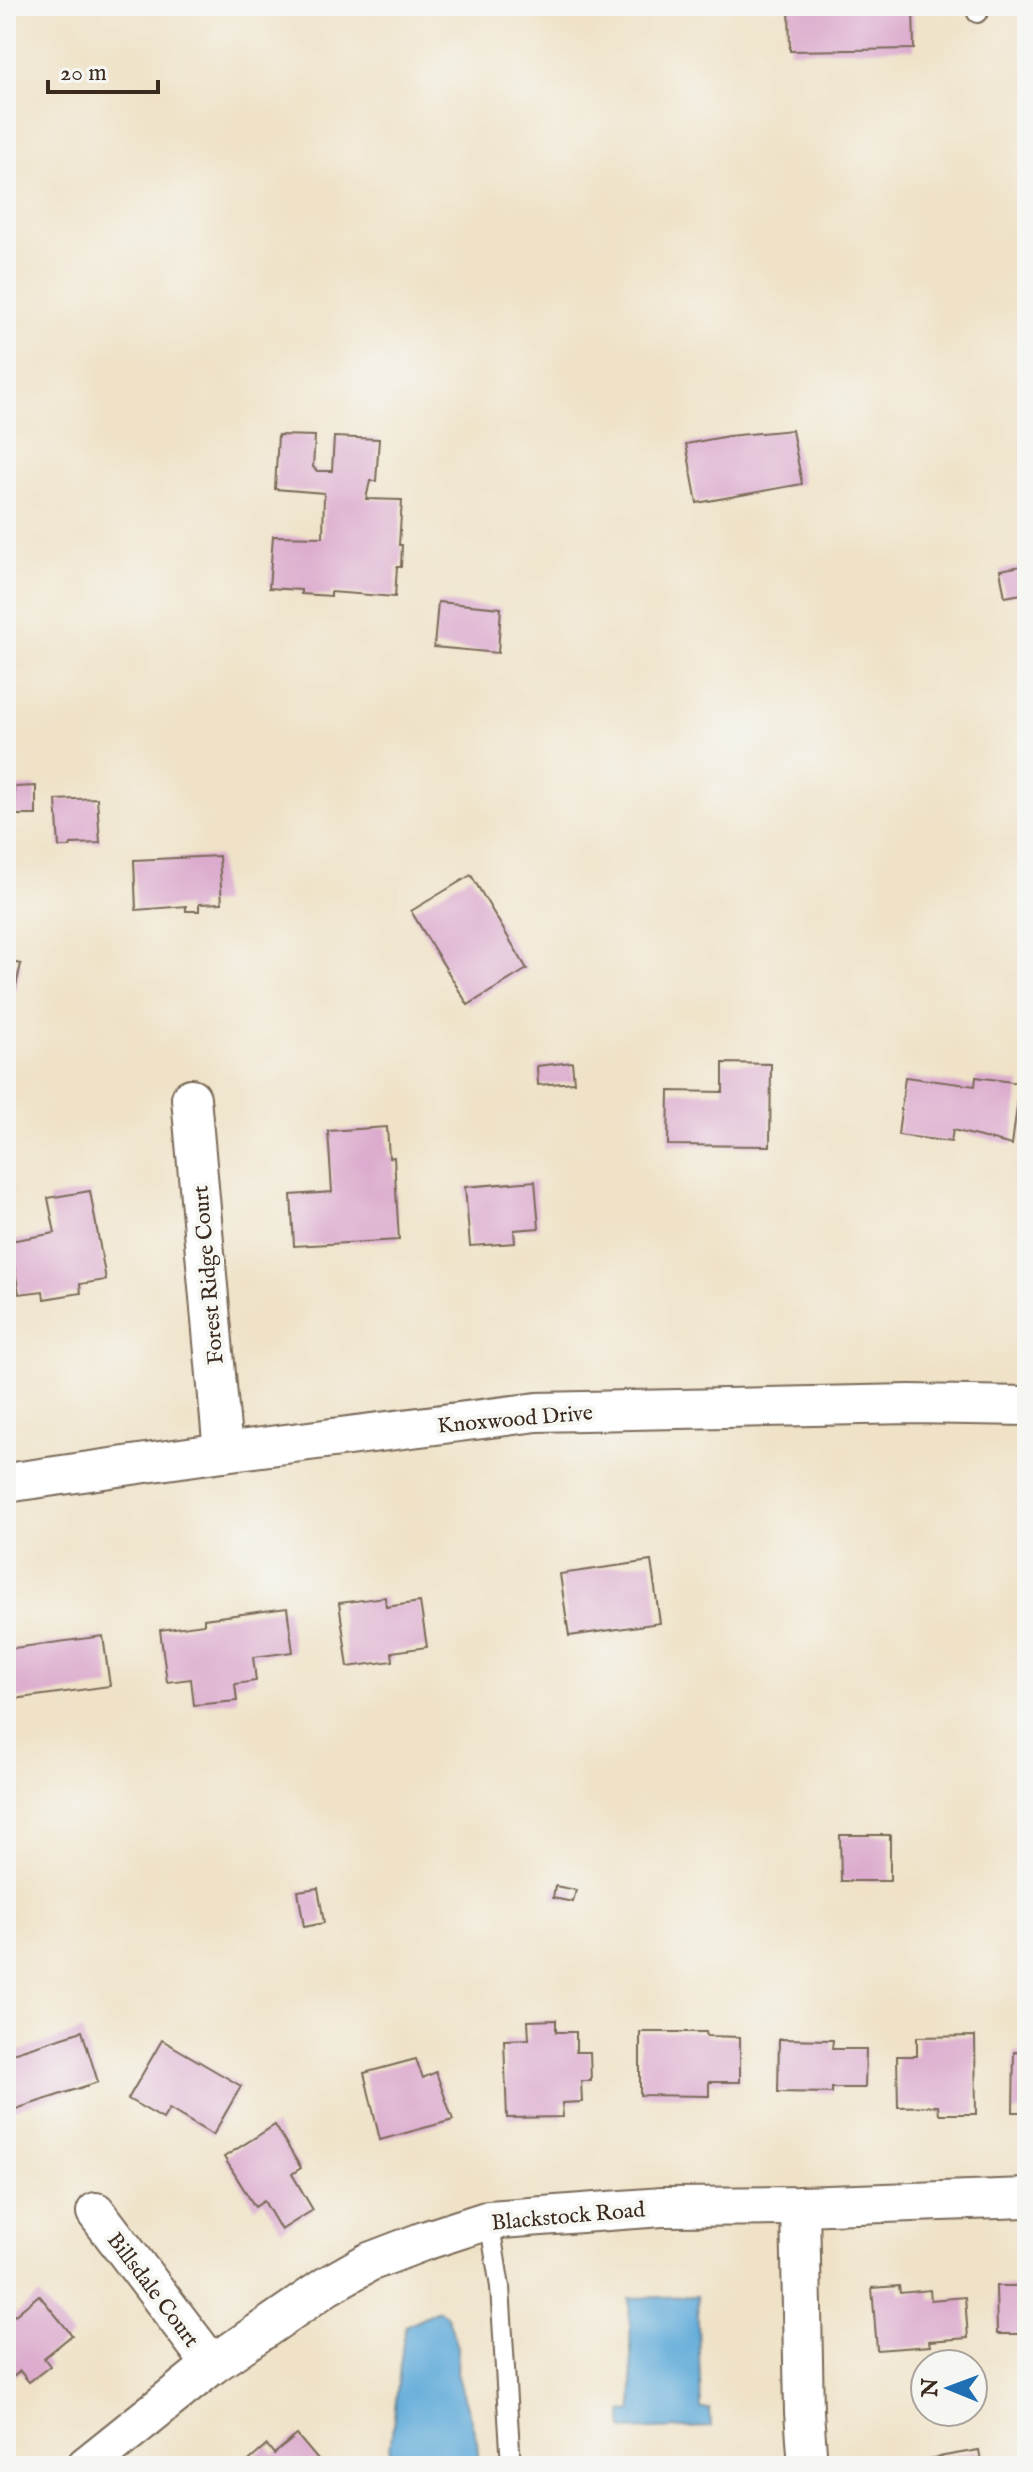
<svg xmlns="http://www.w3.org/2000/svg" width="1033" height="2472" viewBox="0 0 1033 2472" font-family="'IM FELL English',serif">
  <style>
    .water { fill: #61abd9; stroke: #4e6a7c; stroke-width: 2 }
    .building { fill: #dcabcd }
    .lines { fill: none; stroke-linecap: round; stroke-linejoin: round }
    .service-casing { stroke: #7a6a59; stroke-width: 22 }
    .minor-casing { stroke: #7a6a59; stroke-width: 42 }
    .service { stroke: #fff; stroke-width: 18 }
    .minor { stroke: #fff; stroke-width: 38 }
    .labels { text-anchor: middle; stroke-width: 8; stroke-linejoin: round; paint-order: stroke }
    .street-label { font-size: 22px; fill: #3b2a1e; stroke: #f6f6f2 }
  </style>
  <rect width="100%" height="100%" fill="#f6f6f2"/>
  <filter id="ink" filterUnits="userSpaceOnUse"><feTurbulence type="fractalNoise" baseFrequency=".0125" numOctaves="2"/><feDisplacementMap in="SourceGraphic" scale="16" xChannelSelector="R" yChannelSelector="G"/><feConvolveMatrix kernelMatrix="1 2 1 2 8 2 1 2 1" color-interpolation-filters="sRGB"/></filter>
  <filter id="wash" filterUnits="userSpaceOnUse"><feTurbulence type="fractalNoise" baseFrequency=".006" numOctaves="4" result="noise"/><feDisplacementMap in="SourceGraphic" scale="32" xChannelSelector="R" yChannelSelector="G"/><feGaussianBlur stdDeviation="1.8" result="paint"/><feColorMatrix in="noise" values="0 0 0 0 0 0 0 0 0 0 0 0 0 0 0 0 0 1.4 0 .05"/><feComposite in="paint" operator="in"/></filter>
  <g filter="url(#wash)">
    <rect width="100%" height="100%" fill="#efe2c7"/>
    <!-- water -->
    <g class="water">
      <polygon points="697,2296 701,2409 710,2409 711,2427 624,2430 623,2412 633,2411 629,2298"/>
      <polygon points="438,2310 447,2316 458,2347 457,2373 477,2441 479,2466 388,2466 405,2326"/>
    </g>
    <g id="blocks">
      <!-- building -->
      <g class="building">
        <polygon points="789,6 913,6 914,49 790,51"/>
        <polygon points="792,430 802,484 697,503 686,444 728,436"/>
        <polygon points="278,435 315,436 313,467 317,471 332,471 334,437 379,439 376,481 370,481 366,499 402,500 399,545 402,545 401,567 397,567 395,597 331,592 331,596 301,594 301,590 269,588 273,536 323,537 324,493 275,489"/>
        <polygon points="1027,565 1027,593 1005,597 1000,570"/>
        <polygon points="438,602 501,608 498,653 434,647"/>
        <polygon points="36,786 36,815 15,815 14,787"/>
        <polygon points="97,798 100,843 71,844 70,847 59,847 56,800"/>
        <polygon points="219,856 222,903 199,904 199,911 186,911 186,906 136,910 134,860"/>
        <polygon points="471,875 527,969 468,1005 411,911"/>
        <polygon points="6,961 21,964 7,1025 6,1025"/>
        <polygon points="572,1062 574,1082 538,1085 537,1066"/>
        <polygon points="723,1063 771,1064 770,1146 668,1145 669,1091 723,1092"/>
        <polygon points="905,1077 975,1086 976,1077 1020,1083 1012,1145 953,1130 951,1142 898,1135"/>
        <polygon points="387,1127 389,1158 394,1157 399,1240 294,1246 291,1195 332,1192 328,1131"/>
        <polygon points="535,1181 539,1228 514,1230 515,1243 470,1246 465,1187"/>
        <polygon points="90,1191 106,1280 80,1284 81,1293 44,1299 43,1291 19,1294 10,1241 55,1233 48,1198"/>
        <polygon points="651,1561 660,1623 569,1636 560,1574"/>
        <polygon points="385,1597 386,1607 420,1602 427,1647 392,1652 393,1661 348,1667 339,1603"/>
        <polygon points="287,1608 293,1652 253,1657 256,1681 235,1684 237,1701 194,1705 191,1679 167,1682 160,1630 204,1624 204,1619"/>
        <polygon points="103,1636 110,1686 6,1700 6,1649"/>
        <polygon points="840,1835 890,1835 890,1881 841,1881"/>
        <polygon points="555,1886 576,1890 573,1902 553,1898"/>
        <polygon points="318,1888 324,1923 304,1927 298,1891"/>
        <polygon points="556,2020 556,2032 576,2032 576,2052 590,2052 591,2081 581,2081 582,2102 562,2103 563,2117 507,2118 504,2040 529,2039 528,2021"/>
        <polygon points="82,2031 98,2082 13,2110 6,2087 6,2055"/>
        <polygon points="640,2032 706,2032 707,2036 740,2037 740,2082 709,2082 709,2096 640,2095"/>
        <polygon points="975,2036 976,2114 939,2114 938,2106 898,2107 897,2056 917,2056 917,2037"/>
        <polygon points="779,2039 833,2040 832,2049 866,2049 865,2088 832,2088 832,2093 778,2092"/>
        <polygon points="162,2040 241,2086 213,2135 169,2109 163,2119 128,2099"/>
        <polygon points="1014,2052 1027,2053 1027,2112 1013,2112"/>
        <polygon points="416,2059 423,2078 436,2072 453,2120 380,2140 364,2073"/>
        <polygon points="275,2125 301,2168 292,2174 313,2210 281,2230 264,2201 255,2207 224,2157"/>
        <polygon points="899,2286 900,2293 930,2290 931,2300 965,2297 968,2338 929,2341 930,2346 877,2350 872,2288"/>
        <polygon points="996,2286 1027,2286 1027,2334 997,2334"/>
        <polygon points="39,2295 72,2335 44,2358 50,2366 29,2382 20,2371 6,2383 6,2307 14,2316"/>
        <polygon points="297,2435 323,2466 243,2466 267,2445 274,2454"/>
        <polygon points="979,2450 982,2466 898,2466 898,2464"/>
      </g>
    </g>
  </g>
  <g filter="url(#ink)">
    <use href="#blocks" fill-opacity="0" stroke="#7a6a59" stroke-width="2"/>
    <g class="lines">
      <!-- service casing -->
      <g class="service-casing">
        <g id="service">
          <polyline points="977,13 983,6"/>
          <polyline points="489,2220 500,2287 511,2466"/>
        </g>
      </g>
      <!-- minor casing -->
      <g class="minor-casing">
        <g id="minor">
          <polyline points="191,1098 223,1452"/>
          <polyline points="6,1483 223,1452 537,1412 910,1404 1027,1406"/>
          <polyline points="800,2206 804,2412 808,2466"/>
          <polyline points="96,2212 212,2365"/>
          <polyline points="86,2466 212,2365 327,2286 369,2262 424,2241 489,2220 662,2207 800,2206 1027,2198"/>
        </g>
      </g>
      <!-- service -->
      <use href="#service" class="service"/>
      <!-- minor -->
      <use href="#minor" class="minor"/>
    </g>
  </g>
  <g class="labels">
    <!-- street labels -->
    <g class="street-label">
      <text transform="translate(207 1275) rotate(-95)" y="8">Forest Ridge Court</text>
      <text transform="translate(515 1418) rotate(-5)" y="8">Knoxwood Drive</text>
      <text transform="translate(568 2215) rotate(-5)" y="8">Blackstock Road</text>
      <text transform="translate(154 2289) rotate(53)" y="8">Billsdale Court</text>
    </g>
  </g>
  <!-- margin -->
  <rect width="1033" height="2472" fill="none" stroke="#f6f6f2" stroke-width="32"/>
  <!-- north arrow -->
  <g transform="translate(949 2388) rotate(271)"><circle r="38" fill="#f6f6f2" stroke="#aba49d" stroke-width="2"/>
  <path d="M0-6L14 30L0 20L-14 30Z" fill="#1f6fb2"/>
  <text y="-12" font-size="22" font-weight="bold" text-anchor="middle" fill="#3b2a1e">N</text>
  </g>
  <!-- scale -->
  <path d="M48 80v12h110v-12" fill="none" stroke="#3b2a1e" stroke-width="4"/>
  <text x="60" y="80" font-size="24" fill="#3b2a1e" stroke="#f6f6f2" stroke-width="6" paint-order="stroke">20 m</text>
</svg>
